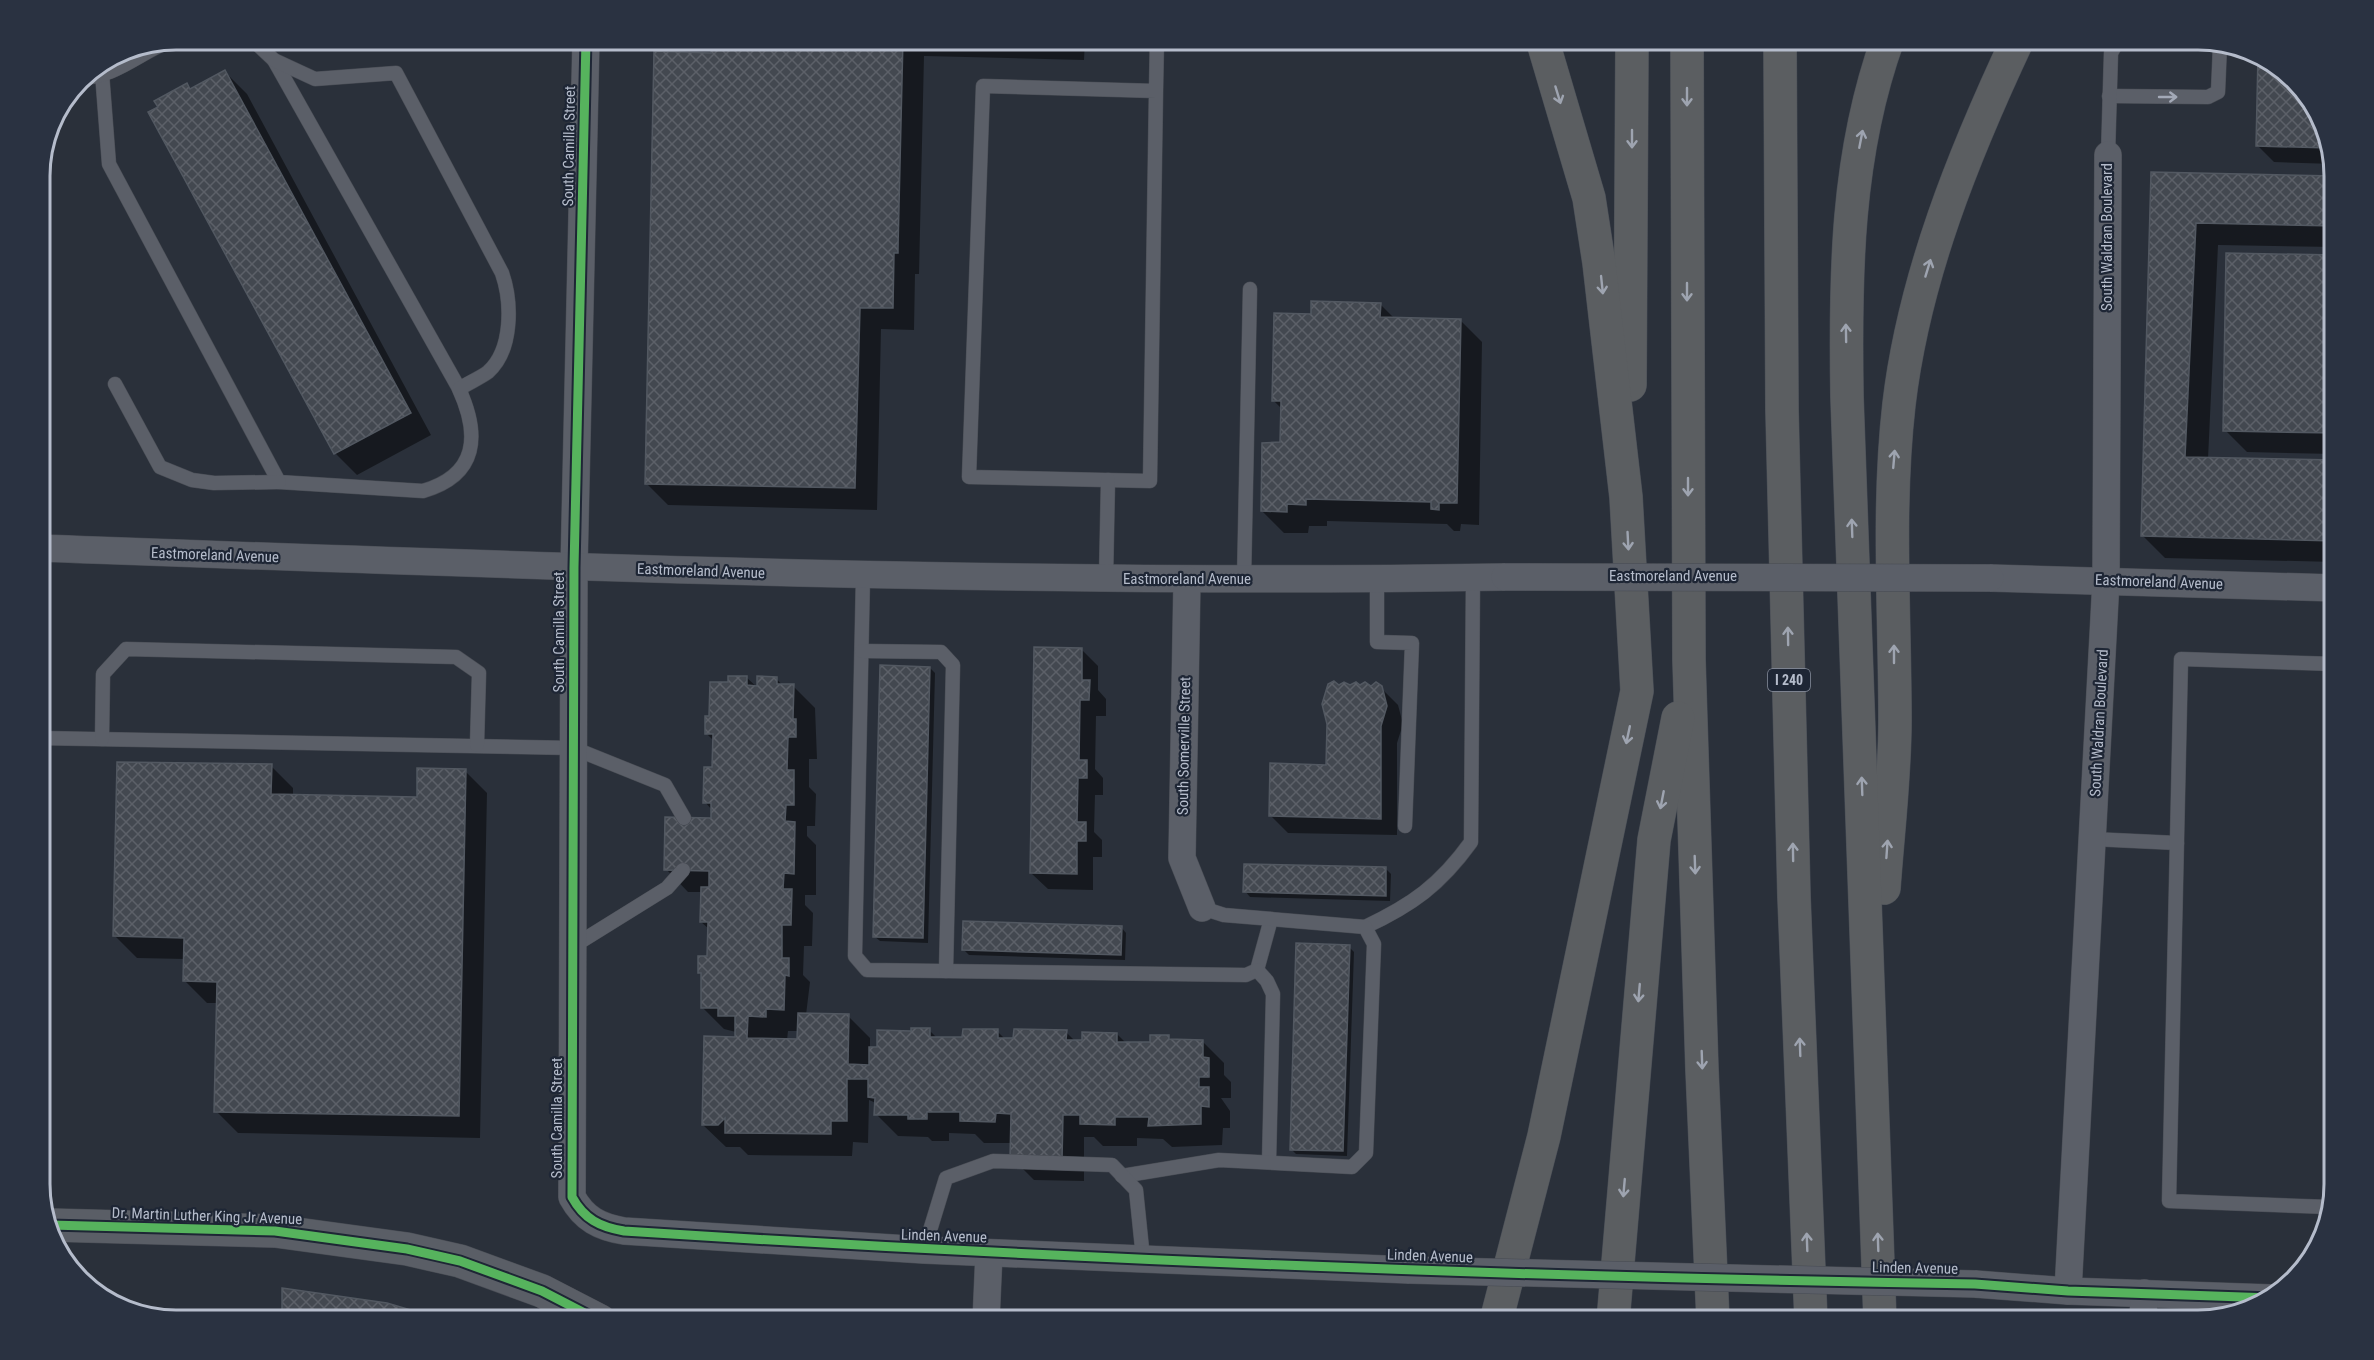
<svg xmlns="http://www.w3.org/2000/svg" width="2374" height="1360" viewBox="0 0 2374 1360" font-family="'Roboto Condensed',sans-serif">
  <style>
    .shadow { fill: #0007; fill-rule: evenodd }
    .building { fill: url(#building-cross-hatch); stroke: #525861; stroke-width: 1.5 }
    .lines { fill: none; stroke-linecap: round; stroke-linejoin: round }
    .lane-casing { stroke: #474b53; stroke-width: 15 }
    .street-casing { stroke: #474b53; stroke-width: 28 }
    .secondary-casing { stroke: #474b53; stroke-width: 34 }
    .highway-casing { stroke: #474c55; stroke-width: 34 }
    .lane { stroke: #5b5f68; stroke-width: 14 }
    .street { stroke: #5b5f68; stroke-width: 27 }
    .secondary { stroke: #5a5e66; stroke-width: 33 }
    .highway { stroke: #5b5e61; stroke-width: 33 }
    .street-bridge-casing { stroke: #474b53; stroke-width: 28; stroke-linecap: butt }
    .street-bridge { stroke: #5b5f68; stroke-width: 27 }
    .cycleway-casing { stroke: #1e2635; stroke-width: 13 }
    .cycleway { stroke: #56b35d; stroke-width: 9 }
    .oneway { stroke: #9ea4b0 }
    .oneway2 { stroke: #a3a9b7 }
    .labels { text-anchor: middle; stroke-width: 4.5; stroke-linejoin: round; paint-order: stroke }
    .shield { fill: #1e2635; stroke: #888f9e; stroke-width: 1.5 }
    .shield-label { font-size: 14px; font-weight: bold; fill: #b5bccb }
    .street-label { font-size: 15px; fill: #b5bccb; stroke: #1e2635 }
    .rim { fill: none; stroke: #b5bccb; stroke-width: 3 }
  </style>
  <defs>
    <pattern id="building-cross-hatch" width="8" height="8" patternUnits="userSpaceOnUse" patternTransform="scale(1.5)"><rect width="8" height="8" fill="#434850"/><path d="M0 0l8 8M0 8l8-8" fill="none" stroke="#5c6068"/></pattern>
  </defs>
  <rect width="100%" height="100%" fill="#2a303a"/>
  <!-- shadow -->
  <g class="shadow">
    <polygon points="712,39 1085,39 1084,60 924,56 919,274 915,274 914,330 881,329 877,510 668,505 646,483"/>
    <polygon points="2151,39 2198,39 2209,42 2153,41"/>
    <polygon points="2259,55 2266,57 2312,100 2334,164 2274,162 2257,145"/>
    <polygon points="225,72 247,94 431,435 357,475 335,453 160,107 187,85 192,89"/>
    <polygon points="2152,173 2335,178 2335,247 2218,245 2208,459 2335,462 2335,562 2165,558 2143,536"/>
    <polygon points="2335,257 2335,454 2247,452 2225,430"/>
    <polygon points="1380,304 1394,318 1460,320 1482,342 1479,525 1461,524 1460,531 1454,531 1447,524 1327,521 1327,526 1309,526 1308,533 1284,533 1262,511 1281,444 1282,409 1273,400 1312,315"/>
    <polygon points="1081,649 1098,666 1098,690 1106,699 1106,716 1096,716 1095,769 1103,778 1103,795 1095,795 1094,832 1102,840 1102,857 1093,857 1093,890 1048,889 1031,873"/>
    <polygon points="930,668 935,673 928,943 880,941 874,936"/>
    <path d="M746 677 759 689 776 678 783 686H793L815 708 817 759H809V787L816 794 815 826H807V836L816 845V895H805V905L813 913 812 946H804L803 975 810 982 806 1015 848 1016 870 1038V1049H878L912 1032 929 1030 937 1038 964 1039 997 1031 1006 1040 1066 1032 1076 1042 1117 1034 1126 1043 1152 1044 1168 1036 1172 1041H1202L1224 1063V1075L1231 1082V1098H1221L1230 1111V1128H1223L1222 1145 1172 1147 1163 1139 1137 1138V1146H1103L1094 1137H1084V1181L1034 1180 1012 1158V1143H984L975 1134 949 1133V1141H932L928 1137 898 1136 876 1114V1103L869 1100 868 1143 853 1142 852 1156 748 1155 740 1147H726L703 1125 736 1032 724 1029 702 1007 703 976 699 973 709 957V929L701 922 702 892H688L666 869 712 819V810L705 802 713 769 714 741 707 734 711 718 729 684ZM788 1031H798V1040H787Z"/>
    <polygon points="1339,687 1381,688 1398,705 1403,724 1397,743 1397,835 1288,833 1271,816 1327,766"/>
    <polygon points="271,766 293,788 293,796 418,798 465,771 487,793 480,1138 238,1133 216,1111 218,1003 207,1003 185,981 185,959 137,958 115,936"/>
    <polygon points="1386,869 1391,874 1390,901 1250,897 1245,891"/>
    <polygon points="1121,927 1126,933 1125,960 969,955 964,950"/>
    <polygon points="1349,947 1354,952 1347,1156 1296,1154 1291,1149"/>
  </g>
  <!-- building -->
  <g class="building">
    <polygon points="711,39 830,39 830,42 865,43 865,39 903,39 898,248 898,253 894,253 893,308 860,308 855,488 645,484 654,51 711,53"/>
    <polygon points="2258,55 2266,57 2312,100 2328,148 2256,146"/>
    <polygon points="225,70 411,413 334,454 148,112 158,107 154,101 187,83 190,89"/>
    <polygon points="2151,172 2335,176 2335,226 2196,223 2185,457 2335,460 2335,541 2141,536"/>
    <polygon points="2226,253 2335,255 2335,433 2223,431"/>
    <polygon points="1311,301 1381,303 1380,317 1461,319 1457,503 1439,503 1439,510 1431,509 1431,502 1306,499 1306,505 1287,504 1287,512 1261,511 1262,443 1280,442 1281,401 1272,401 1274,313 1311,314"/>
    <polygon points="1034,647 1082,648 1082,680 1090,680 1089,700 1080,700 1079,760 1087,760 1087,778 1078,778 1077,822 1086,822 1086,841 1077,841 1077,874 1030,873"/>
    <polygon points="880,665 930,667 923,938 873,937"/>
    <polygon points="728,676 747,676 747,685 757,686 757,676 777,677 777,684 794,684 793,719 796,719 796,737 788,737 787,770 794,770 794,805 786,805 785,821 795,822 794,874 784,873 783,889 792,889 791,925 782,925 782,958 789,958 789,976 785,975 784,1010 766,1009 766,1017 748,1016 747,1038 797,1039 798,1013 849,1014 848,1064 869,1065 869,1047 877,1047 877,1030 911,1031 911,1028 930,1028 930,1037 962,1037 963,1029 998,1029 998,1038 1013,1038 1014,1029 1067,1030 1066,1040 1082,1040 1082,1032 1117,1033 1117,1042 1150,1042 1150,1035 1169,1035 1169,1039 1203,1040 1203,1057 1209,1058 1209,1077 1199,1077 1199,1087 1209,1087 1209,1107 1201,1106 1201,1124 1148,1126 1149,1117 1115,1117 1115,1125 1080,1124 1080,1115 1063,1115 1062,1160 1010,1159 1011,1114 996,1113 995,1122 960,1121 960,1112 927,1112 927,1119 908,1119 908,1115 874,1115 875,1098 868,1097 868,1079 847,1079 847,1121 831,1121 831,1134 725,1133 725,1118 718,1125 702,1125 704,1036 735,1037 735,1016 718,1016 718,1008 701,1008 701,973 698,973 698,956 707,956 708,922 700,922 701,887 709,887 709,871 664,870 665,817 711,818 711,803 703,803 704,767 712,767 713,734 705,734 705,716 709,716 710,682 728,682"/>
    <polygon points="1334,681 1339,685 1344,682 1350,685 1356,682 1360,685 1365,682 1371,686 1376,682 1382,686 1387,706 1381,726 1381,819 1269,816 1270,763 1326,765 1327,724 1322,704 1328,684"/>
    <polygon points="117,762 272,764 271,794 417,797 417,768 466,769 459,1116 214,1112 217,982 183,981 184,938 113,936"/>
    <polygon points="1244,864 1386,867 1386,896 1243,892"/>
    <polygon points="963,921 1122,926 1121,955 962,950"/>
    <polygon points="1296,943 1350,945 1343,1151 1290,1150"/>
    <polygon points="282,1288 387,1303 448,1321 282,1321"/>
  </g>
  <g class="lines">
    <!-- lane casing -->
    <g class="lane-casing">
      <g id="lane">
        <polyline points="274,60 461,392"/>
        <path d="M102 73 109 164 279 482 423 491C478 475 480 435 459 389 468 383 480 378 488 372 513 350 512 302 502 273L396 73 315 79 274 60 257 44 243 39"/>
        <path d="M80 78C116 78 141 51 173 40"/>
        <polyline points="1156,91 983,86 969,477 1150,481 1156,91 1157,39"/>
        <polyline points="2109,96 2208,97 2218,92 2220,45"/>
        <polyline points="2108,155 2111,53 2119,39"/>
        <polyline points="115,384 160,467 192,480 214,483 279,482"/>
        <polyline points="863,576 855,956 867,970 1246,975 1257,970 1271,919"/>
        <polyline points="1377,577 1377,642 1412,643 1405,826"/>
        <polyline points="1106,579 1108,480"/>
        <polyline points="1244,580 1250,289"/>
        <polyline points="862,651 941,652 953,665 946,971"/>
        <polyline points="39,738 573,748 665,785 684,818"/>
        <polyline points="102,739 103,674 126,649 456,657 479,673 477,745"/>
        <polyline points="2092,839 2177,843"/>
        <path d="M1365 927C1412 905 1440 885 1471 842L1473 577"/>
        <polyline points="572,947 667,888 683,870"/>
        <polyline points="1257,970 1267,981 1273,994 1269,1162"/>
        <polyline points="1122,1176 1219,1160 1352,1167 1366,1153 1374,944 1365,927 1224,915 1202,908"/>
        <polyline points="2329,1207 2169,1201 2181,659 2335,664"/>
        <polyline points="924,1250 946,1178 993,1161 1112,1165 1136,1190 1143,1258"/>
      </g>
    </g>
    <!-- street casing -->
    <g class="street-casing">
      <g id="street">
        <path d="M586 39 574 568 572 1197C584 1219 600 1227 624 1231L924 1250 1409 1270"/>
        <path d="M39 548C528 566 1016 585 1505 577"/>
        <polyline points="1990,578 2335,588"/>
        <polyline points="1187,580 1182,858 1202,908"/>
        <polyline points="1975,1284 2068,1291 2272,1298"/>
        <polyline points="2068,1291 2106,580 2108,155"/>
        <polyline points="986,1321 989,1253"/>
        <polyline points="2143,1321 2144,1293"/>
      </g>
    </g>
    <!-- secondary casing -->
    <g class="secondary-casing">
      <polyline id="secondary" points="50,1225 275,1231 407,1249 460,1261 542,1291 600,1321"/>
    </g>
    <!-- highway casing -->
    <g class="highway-casing">
      <g id="highway">
        <polyline points="1687,39 1689,660 1702,1070 1713,1321"/>
        <polyline points="1780,39 1782,410 1794,897 1811,1321"/>
        <polyline points="1630,385 1632,39"/>
        <path d="M1884 888C1888 832 1895 776 1895 720 1895 615 1887 509 1899 404 1914 277 1964 154 2018 39"/>
        <polyline points="1496,1321 1544,1136 1637,691 1626,497 1599,263 1589,198 1542,39"/>
        <polyline points="1613,1321 1654,840 1678,718"/>
        <path d="M1880 1321 1847 397C1845 276 1846 155 1888 39"/>
      </g>
    </g>
    <!-- lane -->
    <use href="#lane" class="lane"/>
    <!-- street -->
    <use href="#street" class="street"/>
    <!-- secondary -->
    <use href="#secondary" class="secondary"/>
    <!-- highway -->
    <use href="#highway" class="highway"/>
    <!-- street-bridge casing -->
    <g class="street-bridge-casing">
      <g id="street-bridge">
        <polyline points="1505,577 1990,578"/>
        <polyline points="1409,1270 1975,1284"/>
      </g>
    </g>
    <!-- street-bridge -->
    <use href="#street-bridge" class="street-bridge"/>
    <!-- cycleway casing -->
    <g class="cycleway-casing">
      <g id="cycleway">
        <path d="M586 39 574 568 572 1197C584 1219 600 1227 624 1231 1074 1260 1524 1277 1975 1284L2068 1291 2272 1298"/>
        <polyline points="50,1225 275,1231 407,1249 460,1261 542,1291 600,1321"/>
      </g>
    </g>
    <!-- cycleway -->
    <use href="#cycleway" class="cycleway"/>
  </g>
  <!-- one-way arrows -->
  <defs><path id="oneway-shaft" d="M-6 0H5M1.5-3L5.5 0L1.5 3" fill="none" stroke-width="1.6" stroke-linecap="round" stroke-linejoin="round" transform="scale(1.5)"/></defs>
  <g class="oneway">
    <use href="#oneway-shaft" transform="translate(1558 95) rotate(73)"/>
    <use href="#oneway-shaft" transform="translate(1687 97) rotate(90)"/>
    <use href="#oneway-shaft" transform="translate(1632 139) rotate(90)"/>
    <use href="#oneway-shaft" transform="translate(1861 139) rotate(-79)"/>
    <use href="#oneway-shaft" transform="translate(1928 268) rotate(-73)"/>
    <use href="#oneway-shaft" transform="translate(1602 285) rotate(84)"/>
    <use href="#oneway-shaft" transform="translate(1687 292) rotate(90)"/>
    <use href="#oneway-shaft" transform="translate(1846 333) rotate(-91)"/>
    <use href="#oneway-shaft" transform="translate(1894 459) rotate(-85)"/>
    <use href="#oneway-shaft" transform="translate(1688 487) rotate(90)"/>
    <use href="#oneway-shaft" transform="translate(1852 528) rotate(-92)"/>
    <use href="#oneway-shaft" transform="translate(1628 541) rotate(87)"/>
    <use href="#oneway-shaft" transform="translate(1788 636) rotate(-91)"/>
    <use href="#oneway-shaft" transform="translate(1894 654) rotate(-90)"/>
    <use href="#oneway-shaft" transform="translate(1628 735) rotate(102)"/>
    <use href="#oneway-shaft" transform="translate(1862 786) rotate(-92)"/>
    <use href="#oneway-shaft" transform="translate(1662 800) rotate(101)"/>
    <use href="#oneway-shaft" transform="translate(1887 849) rotate(-86)"/>
    <use href="#oneway-shaft" transform="translate(1793 852) rotate(-91)"/>
    <use href="#oneway-shaft" transform="translate(1695 865) rotate(88)"/>
    <use href="#oneway-shaft" transform="translate(1639 993) rotate(95)"/>
    <use href="#oneway-shaft" transform="translate(1800 1047) rotate(-92)"/>
    <use href="#oneway-shaft" transform="translate(1702 1060) rotate(88)"/>
    <use href="#oneway-shaft" transform="translate(1624 1188) rotate(95)"/>
    <use href="#oneway-shaft" transform="translate(1807 1242) rotate(-92)"/>
    <use href="#oneway-shaft" transform="translate(1878 1242) rotate(-92)"/>
  </g>
  <use class="oneway2" href="#oneway-shaft" transform="translate(2168 97)"/>
  <g class="labels">
    <!-- shield labels -->
    <rect class="shield" x="1768" y="669" width="42" height="22" rx="4.5"/>
    <g class="shield-label">
      <text x="1789" y="685">I 240</text>
    </g>
    <!-- street labels -->
    <g class="street-label">
      <text transform="translate(569 146) rotate(-89)" y="5">South Camilla Street</text>
      <text transform="translate(2107 237) rotate(-90)" y="5">South Waldran Boulevard</text>
      <text transform="translate(215 555) rotate(2)" y="5">Eastmoreland Avenue</text>
      <text transform="translate(701 571) rotate(2)" y="5">Eastmoreland Avenue</text>
      <text x="1673" y="581">Eastmoreland Avenue</text>
      <text x="1187" y="584">Eastmoreland Avenue</text>
      <text transform="translate(2159 582) rotate(2)" y="5">Eastmoreland Avenue</text>
      <text transform="translate(559 632) rotate(-90)" y="5">South Camilla Street</text>
      <text transform="translate(2099 723) rotate(-87)" y="5">South Waldran Boulevard</text>
      <text transform="translate(1184 746) rotate(-89)" y="5">South Somerville Street</text>
      <text transform="translate(557 1118) rotate(-90)" y="5">South Camilla Street</text>
      <text transform="translate(207 1216) rotate(2)" y="5">Dr. Martin Luther King Jr Avenue</text>
      <text transform="translate(944 1236) rotate(2)" y="5">Linden Avenue</text>
      <text transform="translate(1430 1256) rotate(2)" y="5">Linden Avenue</text>
      <text transform="translate(1915 1268) rotate(1)" y="5">Linden Avenue</text>
    </g>
  </g>
  <!-- crop -->
  <path d="M0 0H2374V1360H0ZM176 50H2198A126 126 0 0 1 2324 176V1184A126 126 0 0 1 2198 1310H176A126 126 0 0 1 50 1184V176A126 126 0 0 1 176 50Z" fill="#2a3241" fill-rule="evenodd"/>
  <path class="rim" d="M176 50H2198A126 126 0 0 1 2324 176V1184A126 126 0 0 1 2198 1310H176A126 126 0 0 1 50 1184V176A126 126 0 0 1 176 50Z"/>
</svg>
